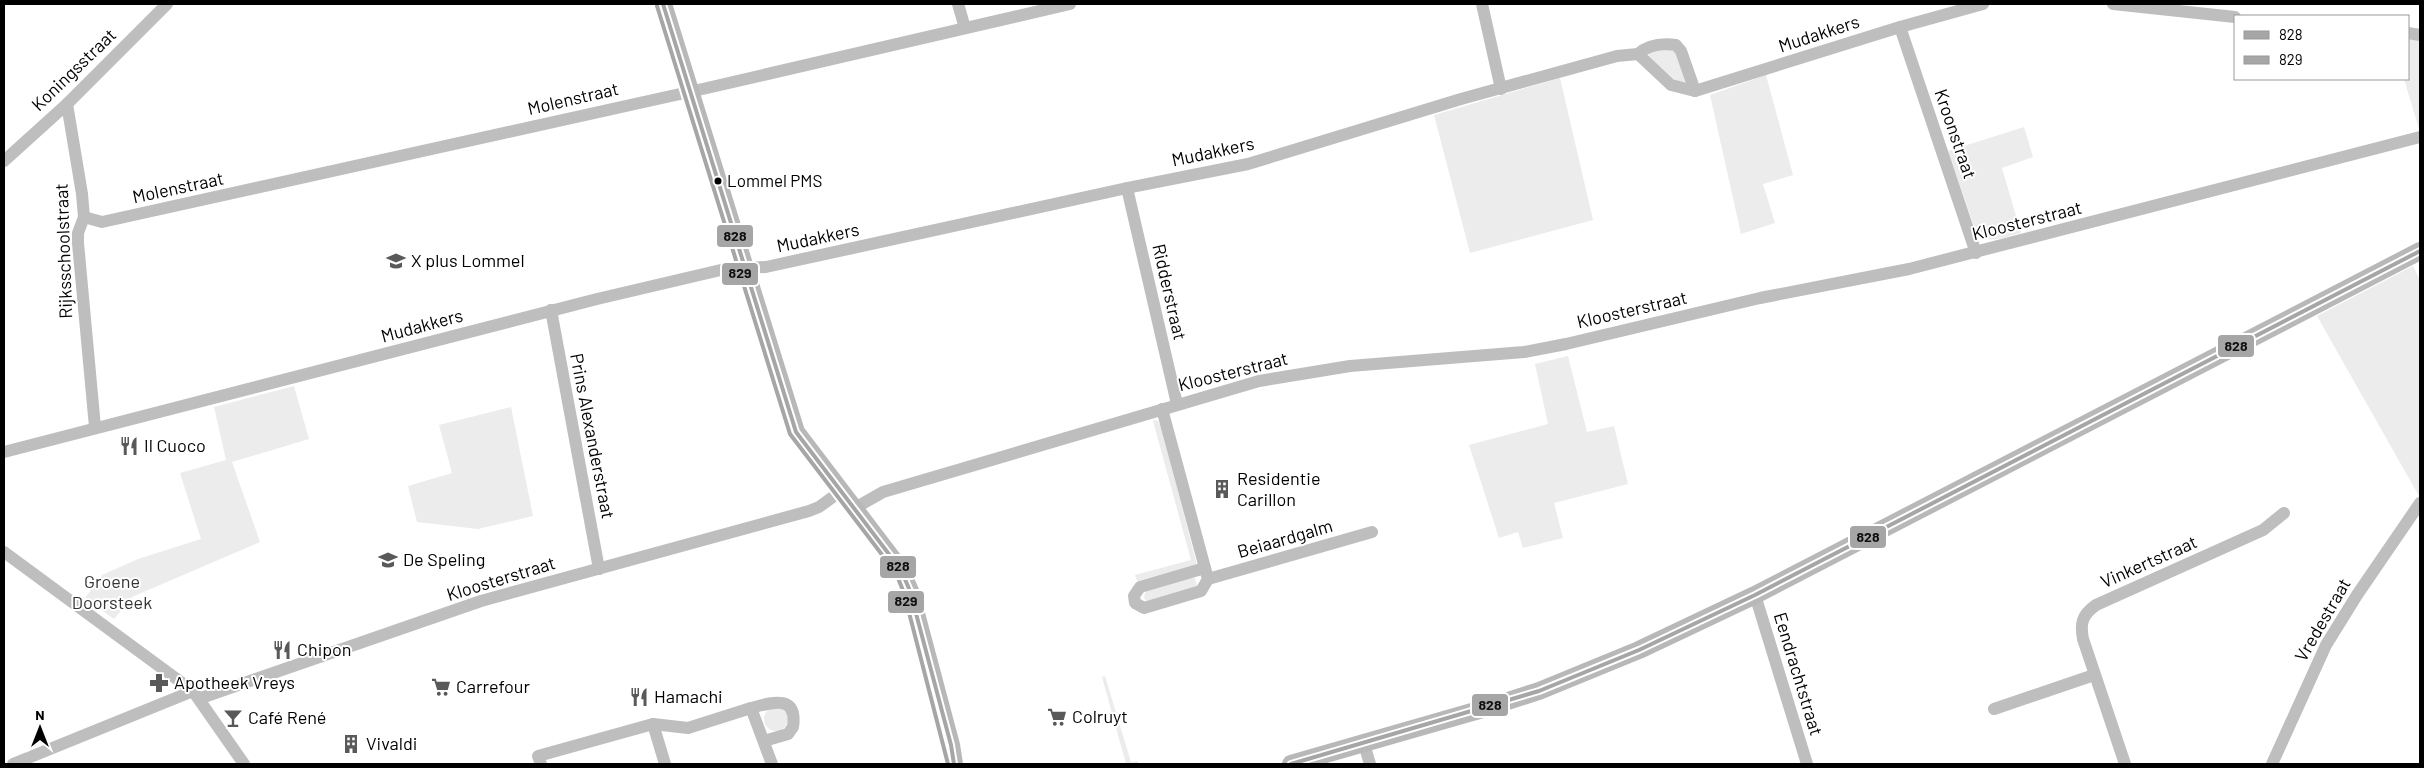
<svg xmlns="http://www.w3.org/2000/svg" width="2424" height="768" viewBox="0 0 2424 768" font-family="Barlow,sans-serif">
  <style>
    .green { fill: #ececec }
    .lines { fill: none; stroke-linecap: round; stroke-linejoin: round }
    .minor { stroke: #bebebe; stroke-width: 12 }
    .secondary { stroke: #b8b8b8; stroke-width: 18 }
    .bus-1-casing { stroke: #fff; stroke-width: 8 }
    .bus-2-casing { stroke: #fff; stroke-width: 8 }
    .bus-1 { stroke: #a6a6a6; stroke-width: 4 }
    .bus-2 { stroke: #a6a6a6; stroke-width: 4 }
    .bus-dot { fill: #000; stroke: #fff; stroke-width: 2 }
    .labels { text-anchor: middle; stroke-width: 4; stroke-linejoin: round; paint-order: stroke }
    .bus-label { font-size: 17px; fill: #000; stroke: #fff; text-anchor: start }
    .street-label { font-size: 18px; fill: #000; stroke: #fff }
    .poi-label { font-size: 18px; fill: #000; stroke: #fff; text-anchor: start }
    .park-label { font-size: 18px; fill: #333; stroke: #fff }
    .line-badge { stroke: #fff; stroke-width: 2 }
    .pale-badge-label { font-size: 14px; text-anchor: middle; font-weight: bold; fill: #111 }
  </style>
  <rect width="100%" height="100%" fill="#fff"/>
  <!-- green -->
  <g class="green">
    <polygon points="2408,39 2420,40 2419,129 2404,79 2408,79"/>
    <polygon points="1671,50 1675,52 1687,82 1678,83 1649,56 1649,52"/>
    <polygon points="1766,75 1793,175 1763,184 1775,223 1741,234 1710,95"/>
    <polygon points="1560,78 1593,220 1470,253 1434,115"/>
    <path d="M2024 127 2033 157 2002 168 2021 233C2005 237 1988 246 1976 232L1948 151Z"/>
    <polygon points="2413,266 2420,280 2419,496 2317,316"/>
    <polygon points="1568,356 1587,432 1614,426 1628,484 1554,503 1563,538 1523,548 1518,532 1499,538 1469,445 1548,424 1535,364"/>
    <polygon points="294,386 309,439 232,462 260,542 132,597 114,619 85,598 102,575 138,559 201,539 180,473 226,460 214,407"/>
    <polygon points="511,407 533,516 478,529 417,522 408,486 452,473 439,425"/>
    <polygon points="1155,420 1158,421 1162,429 1197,565 1137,581 1135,575 1191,560 1153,421"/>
    <polygon points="1187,578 1195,578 1197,585 1194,589 1151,602 1145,600 1144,596 1146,591"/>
    <polygon points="1105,676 1131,762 1138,761 1138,764 1126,764 1102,677"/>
    <circle cx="776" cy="719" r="12"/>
  </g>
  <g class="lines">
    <!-- minor -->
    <g class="minor">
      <polyline points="958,4 965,28"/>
      <polyline points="1482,4 1501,89"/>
      <polyline points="2113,4 2235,17"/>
      <polyline points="1900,27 1976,253"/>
      <polyline points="2408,33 2420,35"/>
      <path d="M1638 54C1648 45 1662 43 1676 45L1681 51 1695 91"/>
      <polyline points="67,104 82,194 84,217 78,233 78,243 95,427"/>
      <polyline points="4,161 67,104 167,4"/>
      <polyline points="1127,188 1177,404"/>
      <polyline points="84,217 102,222 707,88 1070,4"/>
      <polyline points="551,310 599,569"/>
      <polyline points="1162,409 1208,579 1372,532"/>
      <polyline points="4,452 597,299 725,269 766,267 1127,188 1248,164 1461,99 1617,56 1638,54 1671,85 1695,91 1900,27 1983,4"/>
      <polyline points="855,508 883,492 1259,381 1350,366 1524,352 1566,344 1760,298 1909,269 2420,137"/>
      <polyline points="4,552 193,691 244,764"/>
      <polyline points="1205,568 1140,587 1134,596 1135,603 1144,608 1201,591 1208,579"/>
      <polyline points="1755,595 1807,764"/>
      <polyline points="201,698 481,601 809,511 819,507 841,491"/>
      <polyline points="1994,709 2094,675"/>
      <polyline points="653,724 665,764"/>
      <path d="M764 741 788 734 793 727C798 693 770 703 751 708L772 764"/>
      <polyline points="1364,744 1370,764"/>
      <polyline points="13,764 193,691"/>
      <polyline points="541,764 538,756 653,724 688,728 751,708"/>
      <path d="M2125 764 2083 639C2080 623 2082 615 2096 605L2263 530 2284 513"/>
      <polyline points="2272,764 2326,645 2357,595 2420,503"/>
    </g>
    <!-- secondary -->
    <g class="secondary">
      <polyline points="663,4 796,432 901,570 910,591 951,745 954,764"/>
      <polyline points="1291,764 1486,708 1539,691 1639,650 1755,595 2420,251"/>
    </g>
    <!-- bus-1 casing -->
    <g class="bus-1-casing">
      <g id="bus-1">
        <polyline points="663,4 796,432 901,570 910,591 951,745 954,764"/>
        <polyline points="1291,764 1539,691 1639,650 1755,595 2420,251"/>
      </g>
    </g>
    <!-- bus-2 casing -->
    <g class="bus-2-casing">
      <polyline id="bus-2" points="657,6 790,434 896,573 904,593 948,764"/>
    </g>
    <!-- bus-1 -->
    <use href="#bus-1" class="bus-1"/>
    <!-- bus-2 -->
    <use href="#bus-2" class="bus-2"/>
  </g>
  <!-- icons -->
  <defs>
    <g id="school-bare" transform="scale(1.5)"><path d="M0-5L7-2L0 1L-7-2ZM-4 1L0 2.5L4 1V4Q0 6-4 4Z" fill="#595959" stroke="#fff" stroke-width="2.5" paint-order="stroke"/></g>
    <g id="restaurant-bare" transform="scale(1.5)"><path d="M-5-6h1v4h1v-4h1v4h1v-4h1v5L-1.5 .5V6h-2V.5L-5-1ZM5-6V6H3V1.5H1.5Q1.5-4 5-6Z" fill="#595959" stroke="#fff" stroke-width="2.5" paint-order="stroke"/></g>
    <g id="building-bare" transform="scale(1.5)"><path d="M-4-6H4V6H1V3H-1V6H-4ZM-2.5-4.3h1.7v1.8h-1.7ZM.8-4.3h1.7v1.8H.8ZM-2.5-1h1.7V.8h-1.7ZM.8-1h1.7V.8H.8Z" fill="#595959" stroke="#fff" stroke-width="2.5" paint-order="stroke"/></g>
    <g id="pharmacy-bare" transform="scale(1.5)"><path d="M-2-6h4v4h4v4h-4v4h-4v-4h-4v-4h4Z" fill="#595959" stroke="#fff" stroke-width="2.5" paint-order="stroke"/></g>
    <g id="supermarket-bare" transform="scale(1.5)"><path d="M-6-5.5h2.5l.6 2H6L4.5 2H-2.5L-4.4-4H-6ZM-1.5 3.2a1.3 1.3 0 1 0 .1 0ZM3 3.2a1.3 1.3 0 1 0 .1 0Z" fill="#595959" stroke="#fff" stroke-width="2.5" paint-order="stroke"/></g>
    <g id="bar-bare" transform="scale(1.5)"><path d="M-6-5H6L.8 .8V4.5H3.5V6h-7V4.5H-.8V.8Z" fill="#595959" stroke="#fff" stroke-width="2.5" paint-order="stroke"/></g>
  </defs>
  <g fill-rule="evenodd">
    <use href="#school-bare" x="396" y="261"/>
    <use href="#restaurant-bare" x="129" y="446"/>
    <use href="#building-bare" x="1222" y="489"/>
    <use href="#school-bare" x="388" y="560"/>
    <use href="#restaurant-bare" x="282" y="650"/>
    <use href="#pharmacy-bare" x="159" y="683"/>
    <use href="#supermarket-bare" x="441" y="687"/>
    <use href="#restaurant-bare" x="639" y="697"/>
    <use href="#supermarket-bare" x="1057" y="717"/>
    <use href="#bar-bare" x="233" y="718"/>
    <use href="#building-bare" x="351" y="744"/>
  </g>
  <!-- markers -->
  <circle class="bus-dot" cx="718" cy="181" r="4.5"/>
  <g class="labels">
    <!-- bus labels -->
    <g class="bus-label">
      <text x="727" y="187">Lommel PMS</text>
    </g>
    <!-- street labels -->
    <g class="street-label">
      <text transform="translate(1819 34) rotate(-18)" y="6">Mudakkers</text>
      <text transform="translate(74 70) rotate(-44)" y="6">Koningsstraat</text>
      <text transform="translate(573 99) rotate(-13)" y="6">Molenstraat</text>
      <text transform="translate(1955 134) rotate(71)" y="6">Kroonstraat</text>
      <text transform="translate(1213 152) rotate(-12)" y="6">Mudakkers</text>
      <text transform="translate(178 188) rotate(-12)" y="6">Molenstraat</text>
      <text transform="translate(2027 221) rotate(-14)" y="6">Kloosterstraat</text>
      <text transform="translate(818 238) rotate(-12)" y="6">Mudakkers</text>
      <text transform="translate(64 251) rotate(-92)" y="6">Rijksschoolstraat</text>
      <text transform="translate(1169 292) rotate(77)" y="6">Ridderstraat</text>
      <text transform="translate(1632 310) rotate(-13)" y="6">Kloosterstraat</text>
      <text transform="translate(422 326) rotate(-15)" y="6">Mudakkers</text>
      <text transform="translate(1233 372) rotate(-14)" y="6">Kloosterstraat</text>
      <text transform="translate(592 436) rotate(79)" y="6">Prins Alexanderstraat</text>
      <text transform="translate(1285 539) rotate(-16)" y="6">Beiaardgalm</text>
      <text transform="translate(2149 562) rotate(-24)" y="6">Vinkertstraat</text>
      <text transform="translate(501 579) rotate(-17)" y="6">Kloosterstraat</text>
      <text transform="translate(2323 620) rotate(-60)" y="6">Vredestraat</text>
      <text transform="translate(1798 674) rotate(73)" y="6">Eendrachtstraat</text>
    </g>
    <!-- poi labels -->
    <g class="poi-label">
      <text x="411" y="267">X plus Lommel</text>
      <text x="144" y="452">Il Cuoco</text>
      <text x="1237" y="485">Residentie<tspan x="1237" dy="21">Carillon</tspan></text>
      <text x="403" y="566">De Speling</text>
      <text x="297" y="656">Chipon</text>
      <text x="174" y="689">Apotheek Vreys</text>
      <text x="456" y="693">Carrefour</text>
      <text x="654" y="703">Hamachi</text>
      <text x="1072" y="723">Colruyt</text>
      <text x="248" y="724">Café René</text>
      <text x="366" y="750">Vivaldi</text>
    </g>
    <!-- park labels -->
    <g class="park-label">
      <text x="112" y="588">Groene<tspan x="112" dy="21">Doorsteek</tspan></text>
    </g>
  </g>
  <g class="line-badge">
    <rect x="716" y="224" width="38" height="24" rx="5" fill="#a6a6a6"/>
    <rect x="721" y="262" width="38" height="24" rx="5" fill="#a6a6a6"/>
    <rect x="2217" y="334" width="38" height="24" rx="5" fill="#a6a6a6"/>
    <rect x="1849" y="525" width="38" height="24" rx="5" fill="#a6a6a6"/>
    <rect x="879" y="555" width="38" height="24" rx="5" fill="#a6a6a6"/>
    <rect x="887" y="590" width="38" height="24" rx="5" fill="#a6a6a6"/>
    <rect x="1471" y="693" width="38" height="24" rx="5" fill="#a6a6a6"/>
  </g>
  <g class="pale-badge-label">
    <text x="735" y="241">828</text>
    <text x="740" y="278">829</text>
    <text x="2236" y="351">828</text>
    <text x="1868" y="542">828</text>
    <text x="898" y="571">828</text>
    <text x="906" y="606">829</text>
    <text x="1490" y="710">828</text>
  </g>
  <!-- border -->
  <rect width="2424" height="768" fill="none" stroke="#000000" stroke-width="10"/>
  <!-- legend -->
  <rect x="2234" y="15" width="175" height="65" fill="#ffffff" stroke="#999999"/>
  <rect x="2244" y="31" width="25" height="8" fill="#a6a6a6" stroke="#999999"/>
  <text x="2279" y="40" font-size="15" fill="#000000">828</text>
  <rect x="2244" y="56" width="25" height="8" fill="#a6a6a6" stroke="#999999"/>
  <text x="2279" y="65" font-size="15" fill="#000000">829</text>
  <!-- north arrow -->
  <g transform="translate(40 728)" stroke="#ffffff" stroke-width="4" paint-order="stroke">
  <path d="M0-4L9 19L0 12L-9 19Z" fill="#000000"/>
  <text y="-8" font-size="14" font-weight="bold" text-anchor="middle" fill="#000000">N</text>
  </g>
</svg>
